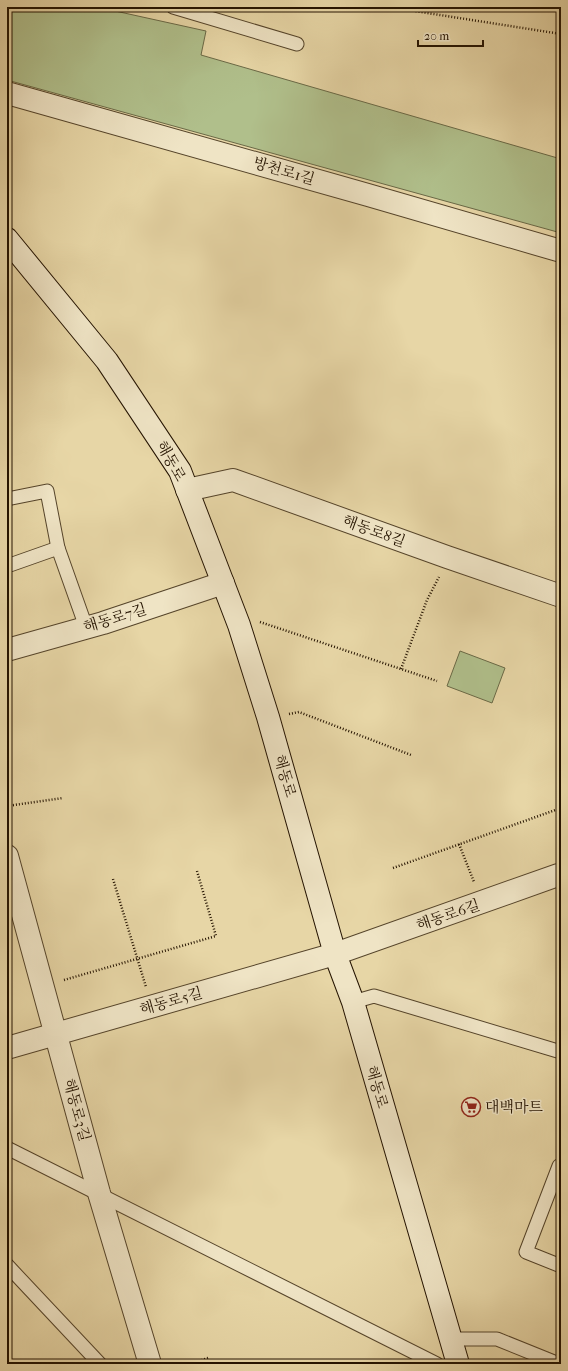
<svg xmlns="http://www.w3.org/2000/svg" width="568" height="1371" viewBox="0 0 568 1371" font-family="'IM FELL French Canon','Noto Serif KR',serif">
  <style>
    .green { fill: #b0bf8b; stroke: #6a6946 }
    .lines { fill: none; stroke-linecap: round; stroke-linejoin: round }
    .lane-casing { stroke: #55442a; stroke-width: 15 }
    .street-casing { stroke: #55442a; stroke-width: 24 }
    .secondary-casing { stroke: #241300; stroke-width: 24 }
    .path { stroke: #241300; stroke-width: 2.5; stroke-dasharray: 1 2; stroke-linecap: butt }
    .lane { stroke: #efe4c5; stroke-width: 13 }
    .street { stroke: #efe4c5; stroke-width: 22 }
    .secondary { stroke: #efe4c5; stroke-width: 22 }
    .labels { text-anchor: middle; stroke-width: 3; stroke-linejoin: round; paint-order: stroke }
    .street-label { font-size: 15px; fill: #241300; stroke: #efe4c5 }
    .poi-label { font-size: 15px; fill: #241300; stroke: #efe4c5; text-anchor: start }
  </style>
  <rect width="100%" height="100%" fill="#e7d6a6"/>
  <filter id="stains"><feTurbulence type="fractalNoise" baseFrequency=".005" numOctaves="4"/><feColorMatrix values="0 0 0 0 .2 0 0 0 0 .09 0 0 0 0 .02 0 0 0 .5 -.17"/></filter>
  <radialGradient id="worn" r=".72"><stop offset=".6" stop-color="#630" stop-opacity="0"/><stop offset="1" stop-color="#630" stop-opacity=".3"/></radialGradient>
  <!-- green -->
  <g class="green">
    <polygon points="7,7 97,7 206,31 201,55 561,159 561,233 7,80"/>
    <polygon points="460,651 505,668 492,703 447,686"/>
  </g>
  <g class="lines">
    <!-- lane casing -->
    <g class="lane-casing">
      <g id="lane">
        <polyline points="173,7 297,44"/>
        <polyline points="7,499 47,491 58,548 86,627"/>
        <polyline points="7,566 58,548"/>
        <polyline points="353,1002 374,996 561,1052"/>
        <polyline points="7,1148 437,1364"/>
        <polyline points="561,1166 559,1166 526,1252 561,1266"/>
        <polyline points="7,1265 100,1364"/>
        <polyline points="450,1339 497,1339 559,1364"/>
      </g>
    </g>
    <!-- street casing -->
    <g class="street-casing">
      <g id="street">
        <polyline points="7,93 368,195 561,251"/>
        <polyline points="187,490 233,480 447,557 561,596"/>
        <polyline points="7,650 103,623 223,583"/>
        <polyline points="7,856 99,1193 150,1364"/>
        <polyline points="7,1048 335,954 558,875 561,877"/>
      </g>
    </g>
    <!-- secondary casing -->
    <g class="secondary-casing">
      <polyline id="secondary" points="7,239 107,361 180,471 239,625 268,717 335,954 353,1002 458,1364"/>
    </g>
    <!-- path -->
    <g class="path">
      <polyline points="389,7 561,34"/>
      <polyline points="260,622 437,681"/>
      <polyline points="401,669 427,600 439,577"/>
      <polyline points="289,714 299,712 411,755"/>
      <polyline points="7,806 63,798"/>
      <polyline points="459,844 474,882"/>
      <polyline points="393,868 561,808"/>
      <polyline points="113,879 146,987"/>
      <polyline points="64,980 216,936 197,871"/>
      <polyline points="190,1364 208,1358"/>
    </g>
    <!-- lane -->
    <use href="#lane" class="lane"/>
    <!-- street -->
    <use href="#street" class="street"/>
    <!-- secondary -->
    <use href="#secondary" class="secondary"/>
  </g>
  <!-- icons -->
  <defs>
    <g id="supermarket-ring" transform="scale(1)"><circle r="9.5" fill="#efe4c5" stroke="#8f2418" stroke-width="1.5"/><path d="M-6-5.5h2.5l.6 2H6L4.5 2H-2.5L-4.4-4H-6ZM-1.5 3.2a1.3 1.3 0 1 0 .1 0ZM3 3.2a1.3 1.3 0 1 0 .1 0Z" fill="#8f2418"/></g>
  </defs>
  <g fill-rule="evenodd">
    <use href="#supermarket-ring" x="471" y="1107"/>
  </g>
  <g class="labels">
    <!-- street labels -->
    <g class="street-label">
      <text transform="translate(284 171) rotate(16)" y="5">방천로1길</text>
      <text transform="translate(171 461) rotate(61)" y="5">해동로</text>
      <text transform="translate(374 531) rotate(20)" y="5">해동로8길</text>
      <text transform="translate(115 618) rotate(-17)" y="5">해동로7길</text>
      <text transform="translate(285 776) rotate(74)" y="5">해동로</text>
      <text transform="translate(448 915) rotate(-19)" y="5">해동로6길</text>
      <text transform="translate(171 1001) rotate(-16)" y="5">해동로5길</text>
      <text transform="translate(377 1087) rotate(74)" y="5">해동로</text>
      <text transform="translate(77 1110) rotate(75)" y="5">해동로3길</text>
    </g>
    <!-- poi labels -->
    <g class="poi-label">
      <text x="485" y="1112">대백마트</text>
    </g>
  </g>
  <!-- margin -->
  <rect width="568" height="1371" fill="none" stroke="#e7d6a6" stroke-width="24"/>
  <rect x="8" y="8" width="552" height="1355" fill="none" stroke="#241300" stroke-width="2"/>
  <rect x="12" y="12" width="544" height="1347" fill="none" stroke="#241300"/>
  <!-- scale -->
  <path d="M418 40v6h65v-6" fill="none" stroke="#241300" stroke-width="2"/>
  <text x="424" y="40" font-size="12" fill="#241300" stroke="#efe4c5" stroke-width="3" paint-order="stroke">20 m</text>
  <rect width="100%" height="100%" filter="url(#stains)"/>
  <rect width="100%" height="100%" fill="url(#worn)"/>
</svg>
